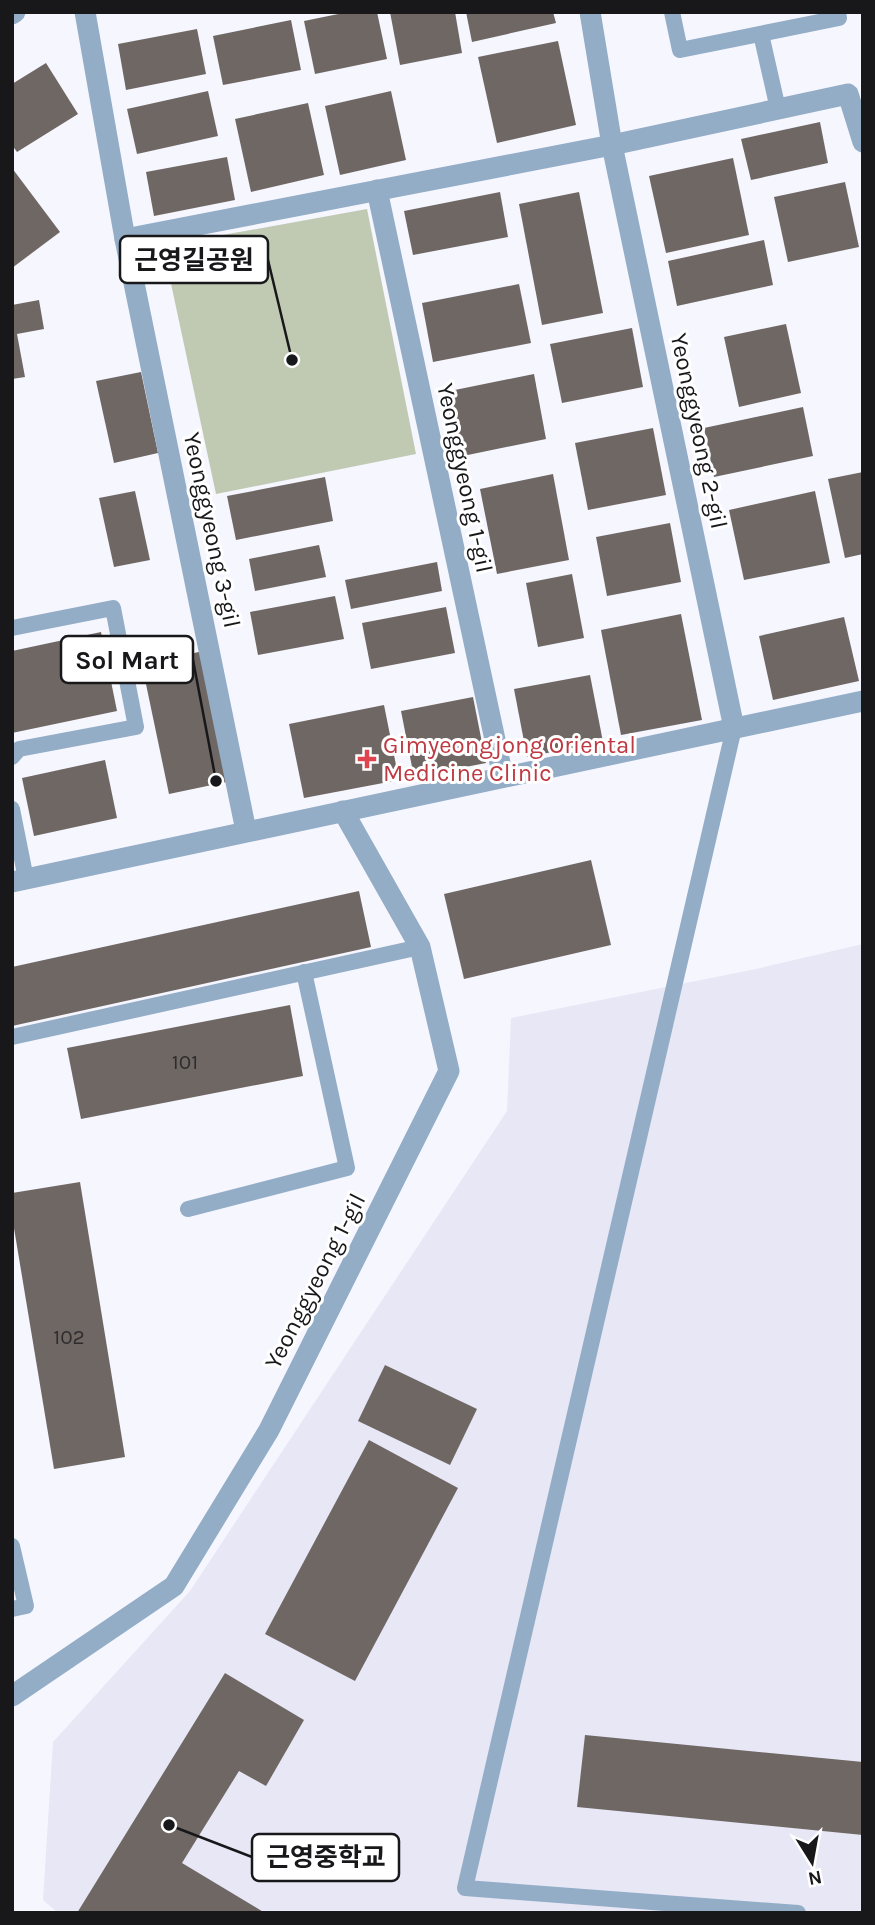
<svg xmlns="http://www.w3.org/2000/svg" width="875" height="1925" viewBox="0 0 875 1925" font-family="Karla,'Noto Sans KR',sans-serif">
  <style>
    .built { fill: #e7e7f6 }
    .green { fill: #c0cab3 }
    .building { fill: #6f6764 }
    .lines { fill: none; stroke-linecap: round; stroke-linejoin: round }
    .service { stroke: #93adc7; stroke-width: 16 }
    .minor { stroke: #93adc7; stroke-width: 21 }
    .tertiary { stroke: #93adc7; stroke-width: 21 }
    .health-dot { fill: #e0444e; stroke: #fff; stroke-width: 2.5 }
    .labels { text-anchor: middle; stroke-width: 6; stroke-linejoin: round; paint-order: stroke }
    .number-label { font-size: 21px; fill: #2e2c2d }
    .street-label { font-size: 24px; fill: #18181b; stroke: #fff }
    .health-label { font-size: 24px; fill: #be3a42; stroke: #fff; text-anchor: start }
    .leader { fill: none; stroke: #18181b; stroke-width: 2.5 }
    .callout-dot { fill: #18181b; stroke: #fff; stroke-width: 2.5 }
    .callout { fill: #fff; stroke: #18181b; stroke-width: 2.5 }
    .callout-label { font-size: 26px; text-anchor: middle; font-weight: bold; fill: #18181b }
  </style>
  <rect width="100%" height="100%" fill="#f6f6ff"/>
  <!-- built -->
  <polygon class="built" points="863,944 863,1913 58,1913 43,1900 53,1742 190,1591 507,1111 511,1018 756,969"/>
  <!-- green -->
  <polygon class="green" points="367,209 416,454 216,494 167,265 184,242"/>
  <!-- building -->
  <g class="building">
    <polygon points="348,12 377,12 387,59 315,74 304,21"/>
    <polygon points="390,12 455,12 462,53 400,65"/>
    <polygon points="466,12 553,12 556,23 472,42"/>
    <polygon points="291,20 301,70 223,85 213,36"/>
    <polygon points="197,29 206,74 126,90 118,44"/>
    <polygon points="558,41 576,125 497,143 478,57"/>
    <polygon points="46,63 78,114 17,152 12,145 12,84"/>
    <polygon points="208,91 218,136 137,154 127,109"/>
    <polygon points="391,91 406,160 340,175 325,106"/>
    <polygon points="308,103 324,175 251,192 235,119"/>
    <polygon points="820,122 828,163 751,180 741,139"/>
    <polygon points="227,157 235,200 154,216 146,172"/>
    <polygon points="733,158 749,235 666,253 649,176"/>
    <polygon points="12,168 60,232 12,268"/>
    <polygon points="845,182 859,247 788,262 774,197"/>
    <polygon points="500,192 508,237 413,255 404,211"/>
    <polygon points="579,192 603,313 542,325 519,204"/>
    <polygon points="764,240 773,285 677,306 668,261"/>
    <polygon points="519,284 531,343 433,362 422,303"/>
    <polygon points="39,300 44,329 17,334 25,377 12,379 12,305"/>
    <polygon points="786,324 801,393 739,407 724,337"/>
    <polygon points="632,328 643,387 562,403 550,344"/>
    <polygon points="141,372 158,453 114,463 96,381"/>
    <polygon points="534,374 546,439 458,457 445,392"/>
    <polygon points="803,407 813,456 714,477 704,428"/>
    <polygon points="653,428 666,495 588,510 575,443"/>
    <polygon points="863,472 863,554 845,558 828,479"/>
    <polygon points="553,474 569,560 497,574 480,489"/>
    <polygon points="325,477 333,521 236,540 227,496"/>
    <polygon points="135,491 150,560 114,567 99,498"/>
    <polygon points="815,491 830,563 744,580 729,510"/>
    <polygon points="670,523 681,582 607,596 596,537"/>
    <polygon points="319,545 326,577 255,591 249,559"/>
    <polygon points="437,562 442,591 351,609 345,580"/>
    <polygon points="572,574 584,638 538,647 526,583"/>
    <polygon points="335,596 344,639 258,655 250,612"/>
    <polygon points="446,607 455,653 371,669 362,623"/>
    <polygon points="681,614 702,720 621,735 601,630"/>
    <polygon points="844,617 859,681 773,700 759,636"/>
    <polygon points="101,632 117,711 12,733 12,651"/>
    <polygon points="203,651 231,781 169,794 142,665"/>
    <polygon points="590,675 603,742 527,757 514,689"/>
    <polygon points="473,697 486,763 414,777 401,711"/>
    <polygon points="384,705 399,780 304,798 289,724"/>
    <polygon points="105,760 117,818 34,836 22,778"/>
    <polygon points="591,860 611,945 464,979 444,894"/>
    <polygon points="359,891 371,947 12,1026 12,967"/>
    <polygon points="290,1005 303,1076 81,1119 67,1048"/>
    <polygon points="80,1182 125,1457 54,1469 12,1216 12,1193"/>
    <polygon points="385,1365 477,1409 450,1465 358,1421"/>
    <polygon points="369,1440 458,1488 355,1681 265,1634"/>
    <polygon points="225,1673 304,1720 266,1786 239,1771 182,1863 265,1913 157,1913 153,1911 152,1913 77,1913"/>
    <polygon points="585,1735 863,1762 863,1835 577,1807"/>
  </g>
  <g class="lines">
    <!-- service -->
    <g class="service">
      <polyline points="672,12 680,50 839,18 838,12"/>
      <polyline points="761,34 778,109"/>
      <polyline points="12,628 113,608 136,727 19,749 12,757"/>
      <polyline points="734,728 465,1888 798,1913"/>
      <polyline points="12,809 26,879"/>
      <polyline points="12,1037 420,947"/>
      <polyline points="188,1209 347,1168 304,972"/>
      <polyline points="12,1546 26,1606 12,1609"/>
    </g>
    <!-- minor -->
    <g class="minor">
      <polyline points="85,12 125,239 246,831"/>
      <polyline points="590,12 612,145 734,728"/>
      <polyline points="377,190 503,777"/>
      <polyline points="125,239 612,145 848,94 863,142"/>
      <polyline points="12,882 863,701"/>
      <polyline points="12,1696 174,1586 269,1430 449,1071 420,947 343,811"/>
    </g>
    <!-- tertiary -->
    <polyline class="tertiary" points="12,14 15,12"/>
  </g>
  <!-- markers -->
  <path class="health-dot" d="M363.5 748.5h7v7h7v7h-7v7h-7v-7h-7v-7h7z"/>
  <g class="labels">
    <!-- number labels -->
    <g class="number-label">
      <text x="185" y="1069">101</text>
      <text x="69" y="1344">102</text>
    </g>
    <!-- street labels -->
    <g class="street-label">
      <text transform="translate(699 431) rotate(78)" y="8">Yeonggyeong 2-gil</text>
      <text transform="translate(465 478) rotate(78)" y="8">Yeonggyeong 1-gil</text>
      <text transform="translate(212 530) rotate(78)" y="8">Yeonggyeong 3-gil</text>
      <text transform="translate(315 1281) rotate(-63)" y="8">Yeonggyeong 1-gil</text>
    </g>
    <!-- health labels -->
    <g class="health-label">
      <text x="383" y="753">Gimyeongjong Oriental<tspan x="383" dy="28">Medicine Clinic</tspan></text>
    </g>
  </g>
  <!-- callouts -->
  <path class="leader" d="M292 360L268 260M216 781L193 660M169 1825L252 1857"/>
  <g class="callout-dot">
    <circle cx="292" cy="360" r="7"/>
    <circle cx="216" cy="781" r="7"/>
    <circle cx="169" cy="1825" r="7"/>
  </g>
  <g class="callout">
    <rect x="120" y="236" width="148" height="47" rx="7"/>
    <rect x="61" y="636" width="132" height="47" rx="7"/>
    <rect x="252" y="1834" width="147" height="47" rx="7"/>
  </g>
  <g class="callout-label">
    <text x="194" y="269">근영길공원</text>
    <text x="127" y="669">Sol Mart</text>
    <text x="326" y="1866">근영중학교</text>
  </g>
  <!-- border -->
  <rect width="875" height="1925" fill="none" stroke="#18181b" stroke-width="28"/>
  <!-- north arrow -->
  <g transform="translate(812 1862) rotate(169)" stroke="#ffffff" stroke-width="5" paint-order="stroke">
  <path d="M0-5L12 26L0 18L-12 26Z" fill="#18181b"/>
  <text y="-10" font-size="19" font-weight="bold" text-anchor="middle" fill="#18181b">N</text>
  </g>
</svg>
